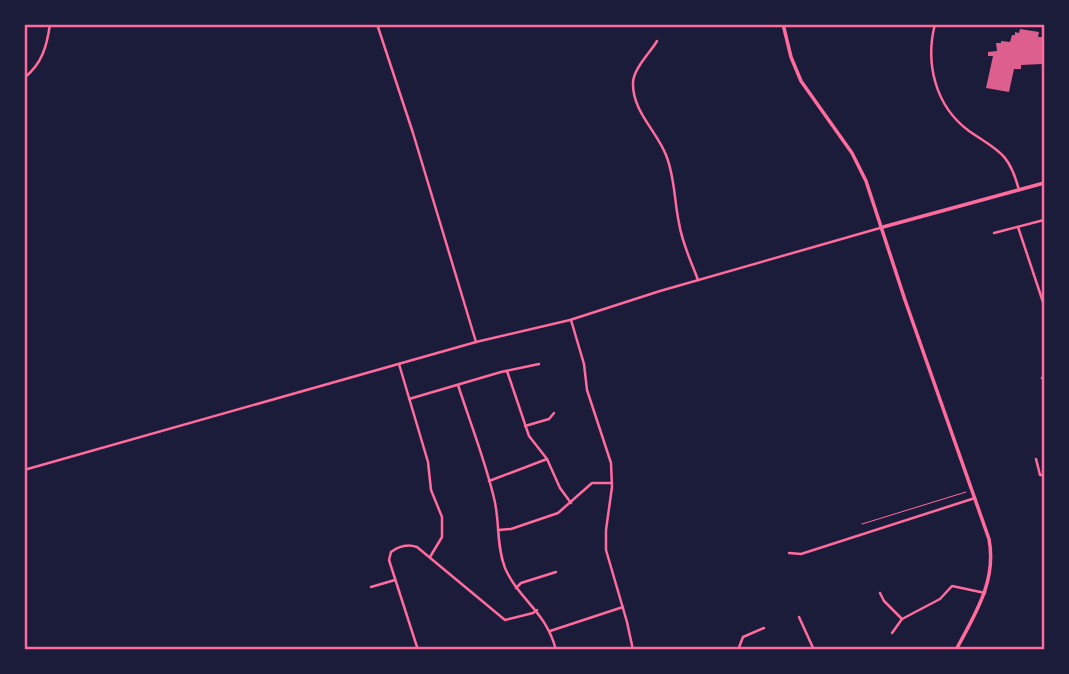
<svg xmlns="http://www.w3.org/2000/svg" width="1069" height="674" viewBox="0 0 1069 674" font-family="'Archivo Narrow',sans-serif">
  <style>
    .building { fill: #dd5f8e }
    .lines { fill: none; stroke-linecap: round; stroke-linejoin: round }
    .path { stroke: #ff6b9d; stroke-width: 1 }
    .minor { stroke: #ff6b9d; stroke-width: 2.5 }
    .tertiary { stroke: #ff6b9d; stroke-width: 2.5 }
    .secondary { stroke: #ff6b9d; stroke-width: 3.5 }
    .neatline { fill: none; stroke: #ff6b9d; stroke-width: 2.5 }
  </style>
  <rect width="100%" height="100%" fill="#1b1b3a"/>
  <!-- building -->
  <polygon class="building" points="1020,29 1039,32 1038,37 1042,37 1042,44 1044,44 1043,64 1021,65 1021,69 1014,69 1009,92 986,88 993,56 988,56 988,52 997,51 996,43 1001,43 1001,41 1010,42 1012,35 1015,35 1015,32 1019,33"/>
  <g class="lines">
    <!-- path -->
    <polyline class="path" points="862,524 966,492"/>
    <!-- minor -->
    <g class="minor">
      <polyline points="377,24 413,133 476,342"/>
      <path d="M935 24C925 63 935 106 969 131 998 151 1009 152 1019 190"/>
      <path d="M657 41C650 53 634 68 633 82 632 111 656 130 666 155 675 177 674 200 679 223 682 243 691 261 698 280"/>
      <path d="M24 78C42 64 47 46 50 24"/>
      <polyline points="1018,227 1044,305"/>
      <polyline points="994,233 1044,220"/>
      <polyline points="399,364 428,462 431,490 442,517 442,537 430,557"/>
      <polyline points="507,371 529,436 547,459 560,488 571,503"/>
      <polyline points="1042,378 1044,378"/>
      <path d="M458 385C470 422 485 460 494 498 500 521 496 545 505 568 519 600 546 611 556 650"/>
      <polyline points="409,399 501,372 539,364"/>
      <polyline points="525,426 549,419 554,413"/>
      <polyline points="1036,459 1040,475 1044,475"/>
      <polyline points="489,481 547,459"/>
      <polyline points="498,530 511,529 558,513 592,483 612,483"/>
      <polyline points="789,553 801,554 975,498"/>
      <polyline points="371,587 395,580"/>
      <polyline points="516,588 521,583 556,572"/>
      <polyline points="880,593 884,601 902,619"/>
      <polyline points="799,617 814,650"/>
      <polyline points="550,631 623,607"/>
      <polyline points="892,633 902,619 940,599 952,586 985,593"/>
      <path d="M418 650 389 560 391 552C399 546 408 544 417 547L505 620 533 613 537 610"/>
      <polyline points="738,650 743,637 764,628"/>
    </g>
    <!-- tertiary -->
    <g class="tertiary">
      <polyline points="571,320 584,364 587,390 611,463 612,487 606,530 606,550 627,622 633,650"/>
      <polyline points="24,470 476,342 570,320 660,291 880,228"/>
    </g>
    <!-- secondary -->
    <g class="secondary">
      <path d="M783 24 791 57 801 81 852 153 866 181 905 300 989 539C997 581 975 614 956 650"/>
      <polyline points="883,227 1044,183"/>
    </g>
  </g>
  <!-- border -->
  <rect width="1069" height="674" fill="none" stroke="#1b1b3a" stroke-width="52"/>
  <rect x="26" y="26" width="1017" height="622" class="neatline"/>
</svg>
